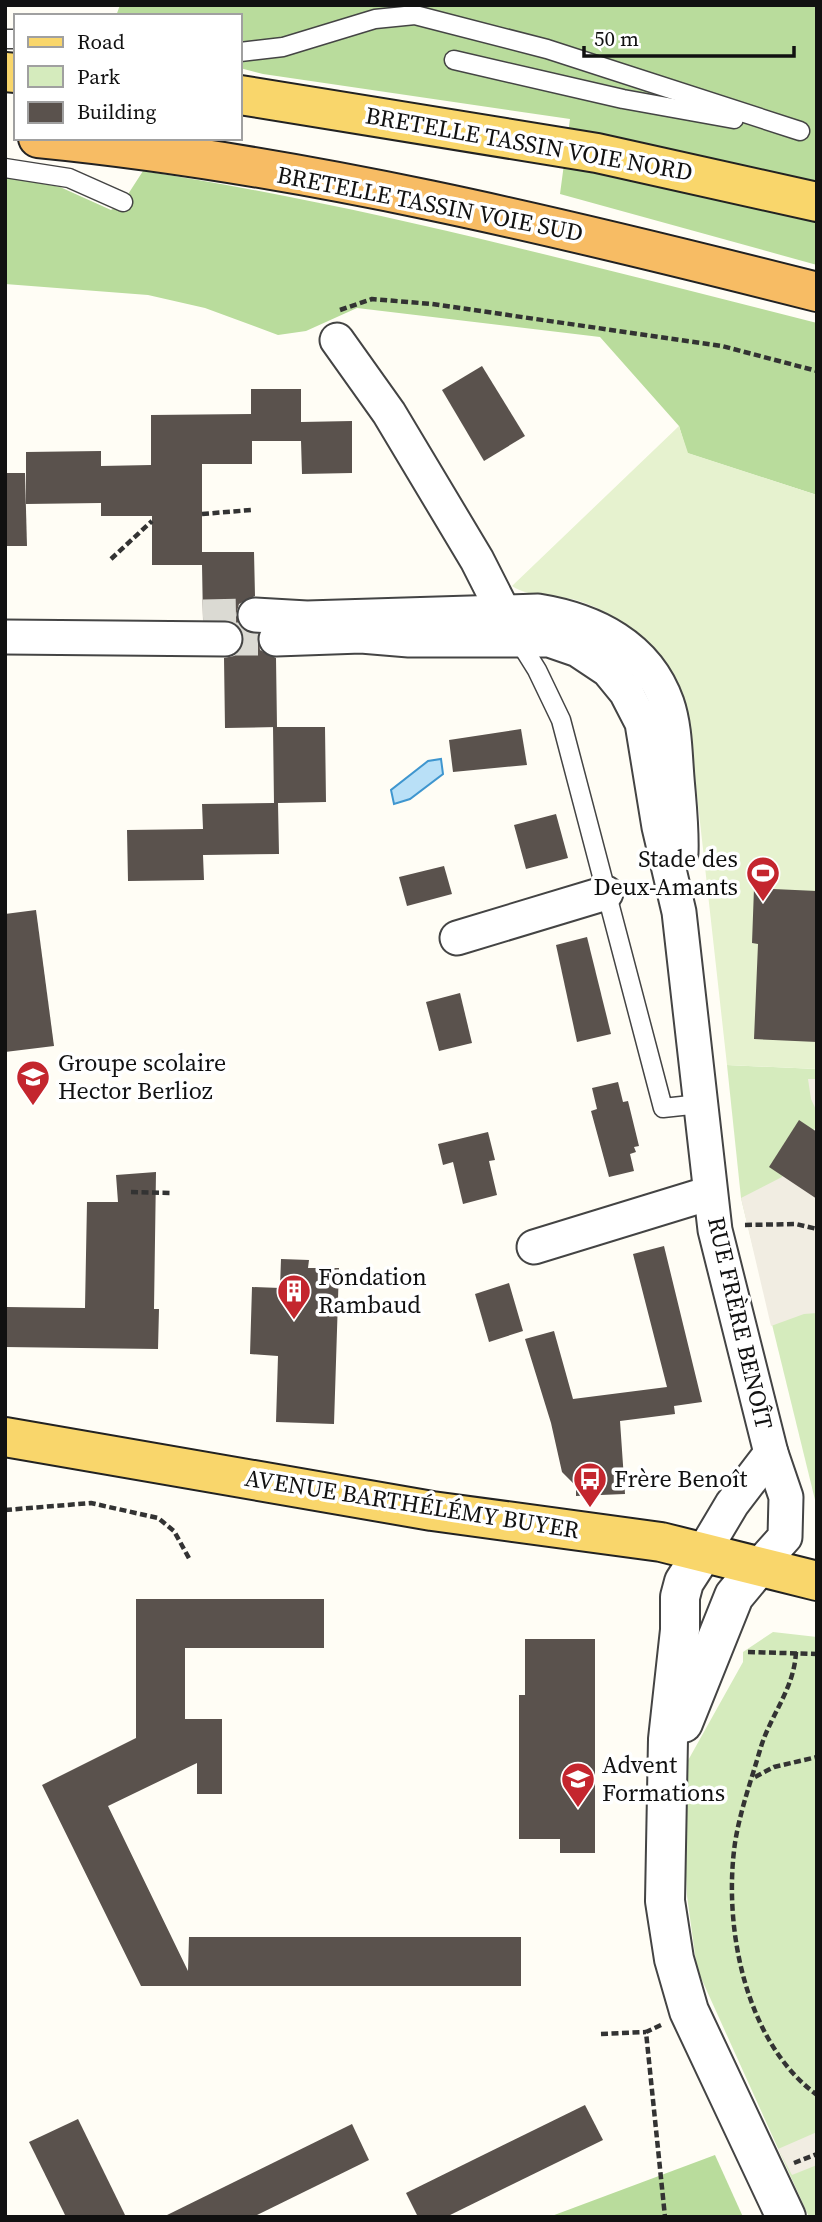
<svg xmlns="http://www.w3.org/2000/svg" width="822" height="2222" viewBox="0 0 822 2222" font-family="'Source Serif 4',serif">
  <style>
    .green { fill: #d5ebbd }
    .forest { fill: #b9dc9c }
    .pitch { fill: #e6f2cf }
    .plaza { fill: #f1ede2 }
    .water { fill: #b9e0f7; stroke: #3f96cf; stroke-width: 2 }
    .building { fill: #5a524d }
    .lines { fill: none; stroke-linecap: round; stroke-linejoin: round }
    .minor-tunnel { stroke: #dbdad3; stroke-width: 33; stroke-dasharray: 33 17; stroke-linecap: butt }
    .service-casing { stroke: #444; stroke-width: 21 }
    .minor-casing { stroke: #444; stroke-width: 37 }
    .tertiary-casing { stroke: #444; stroke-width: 42 }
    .primary-casing { stroke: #222; stroke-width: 42 }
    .trunk-casing { stroke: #222; stroke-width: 42 }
    .path { stroke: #333; stroke-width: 4.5; stroke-dasharray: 7 3.5; stroke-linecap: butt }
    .service { stroke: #fff; stroke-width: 18 }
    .minor { stroke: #fff; stroke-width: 33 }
    .tertiary { stroke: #fff; stroke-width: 38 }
    .primary { stroke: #f9d66b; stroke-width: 38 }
    .trunk { stroke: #f7bc64; stroke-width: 38 }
    .labels { text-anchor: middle; stroke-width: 7; stroke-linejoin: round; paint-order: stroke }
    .street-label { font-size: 24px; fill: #111; stroke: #fff }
    .poi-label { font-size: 24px; fill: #111; stroke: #fff; text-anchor: start }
  </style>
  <rect width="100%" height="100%" fill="#fffdf5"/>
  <!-- green -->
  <g class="green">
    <polygon points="727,1065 817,1069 817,1508 741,1198"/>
    <polygon points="773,1632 817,1637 817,2217 809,2217 697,1969 687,1896 683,1810 686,1764 743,1662 743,1652"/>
  </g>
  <!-- forest -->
  <g class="forest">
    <polygon points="120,5 817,5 817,265 560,194 570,119 263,74 240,68 240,16 116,16"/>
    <path d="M143 171C370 206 594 267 817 323V495L687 453 679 426 600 337 357 308 306 331 278 335 205 308 148 295 5 284V177L60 187 111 210 123 202Z"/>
    <polygon points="715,2155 743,2217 549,2217"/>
  </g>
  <!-- pitch -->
  <path class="pitch" d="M679 426 688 453 817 495V1069L727 1065 691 741C679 680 642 621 579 601 558 594 531 599 512 586Z"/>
  <!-- plaza -->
  <g class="plaza">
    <polygon points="808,1079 817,1079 817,1112 811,1099"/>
    <polygon points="817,1125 817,1313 804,1314 771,1326 741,1198 782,1177"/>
    <polygon points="817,2132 817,2165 792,2175 778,2149"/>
  </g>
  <!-- water -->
  <polygon class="water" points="441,759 443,774 410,799 394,804 391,790 428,761"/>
  <!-- building -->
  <g class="building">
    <polygon points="482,366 525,436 484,461 442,390"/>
    <polygon points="251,389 301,389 301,422 352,421 352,473 302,474 301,441 252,441 252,464 202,464 202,552 254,552 255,596 239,604 236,615 244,631 258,634 260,650 276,658 277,727 225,728 224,658 234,656 241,649 244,638 241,629 234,622 203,620 202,565 152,565 152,516 101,516 101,503 26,504 26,452 101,451 101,466 151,465 151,415 251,414"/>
    <polygon points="5,473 25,473 27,546 5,546"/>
    <polygon points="273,727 325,727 326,802 278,803 279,854 203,855 204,880 128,881 127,830 203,829 202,804 274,803"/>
    <polygon points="521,729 527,765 453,772 449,740"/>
    <polygon points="556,814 568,858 526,869 514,825"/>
    <polygon points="444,866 452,894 407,906 399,877"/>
    <polygon points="754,888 817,891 817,1042 754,1039 758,944 752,943"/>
    <polygon points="36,910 54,1046 5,1052 5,914"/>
    <polygon points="587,937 611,1034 577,1042 556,945"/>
    <polygon points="460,993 472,1043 439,1051 426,1002"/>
    <polygon points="618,1082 623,1102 628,1101 639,1146 634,1147 636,1152 630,1154 634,1171 609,1177 591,1111 597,1109 592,1088"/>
    <polygon points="799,1120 817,1132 817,1199 769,1167"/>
    <polygon points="488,1132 495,1160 489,1161 497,1195 463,1204 453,1162 443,1165 438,1144"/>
    <polygon points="156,1172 154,1309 159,1309 158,1349 5,1347 5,1307 85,1308 87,1202 118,1202 116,1175"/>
    <polygon points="664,1246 702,1402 674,1406 675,1414 620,1421 625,1494 576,1496 576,1486 562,1472 551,1423 525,1339 554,1331 573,1399 667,1387 633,1254"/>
    <polygon points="281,1259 309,1260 308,1268 339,1268 334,1424 276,1422 278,1356 250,1354 252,1287 280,1288"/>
    <polygon points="509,1283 523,1331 489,1342 475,1294"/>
    <polygon points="136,1599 324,1599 324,1648 185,1648 185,1719 222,1719 222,1794 197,1794 197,1763 108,1806 188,1971 189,1937 521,1937 521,1986 141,1986 42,1785 136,1738"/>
    <polygon points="525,1639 595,1639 595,1853 560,1853 560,1839 519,1839 519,1695 525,1695"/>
    <polygon points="585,2105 603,2140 446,2217 418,2217 406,2193"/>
    <polygon points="78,2119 126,2217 66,2217 29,2142"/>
    <polygon points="352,2124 369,2160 253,2217 163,2217"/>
  </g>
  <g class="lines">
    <!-- minor-tunnel -->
    <g class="minor-tunnel">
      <polyline points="203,616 255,615"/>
      <polyline points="225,639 276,639"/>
    </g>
    <!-- service casing -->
    <g class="service-casing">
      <g id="service">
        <polyline points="5,39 16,39"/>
        <polyline points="240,52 283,47 375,19 415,15 547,49 800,131"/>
        <polyline points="454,60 623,99 734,119"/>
        <polyline points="5,168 69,178 123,202"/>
        <polyline points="517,638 537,670 561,720 663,1108 700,1104"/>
      </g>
    </g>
    <!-- minor casing -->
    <g class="minor-casing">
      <g id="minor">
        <polyline points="337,340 389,413 477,560 511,627"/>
        <path d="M255 615 307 618 538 611C594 620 647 646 667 703 675 726 675 754 677 778 679 803 682 828 681 853"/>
        <polyline points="5,637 225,639"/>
        <polyline points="276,639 361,636 409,640 549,640 578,650 608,670 626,692 642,723 659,827 679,912 715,1230 771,1453 786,1497 785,1537 759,1566"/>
        <polyline points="457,938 606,893"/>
        <polyline points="534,1247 710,1193"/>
        <polyline points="704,1551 732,1504 771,1453"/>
      </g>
    </g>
    <!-- tertiary casing -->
    <g class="tertiary-casing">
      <g id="tertiary">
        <polyline points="704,1551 684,1582 680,1597 680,1630 668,1739 665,1901 674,1959 689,2011 786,2217"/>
        <polyline points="683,1723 734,1596 759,1566"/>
      </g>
    </g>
    <!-- primary casing -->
    <g class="primary-casing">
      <g id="primary">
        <polyline points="5,72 16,73"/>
        <polyline points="240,95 597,153 817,202"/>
        <polyline points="5,1437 432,1511 661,1542 817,1581"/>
      </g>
    </g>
    <!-- trunk casing -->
    <g class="trunk-casing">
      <path id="trunk" d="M38 138C302 164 561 227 817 292"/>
    </g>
    <!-- path -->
    <g class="path">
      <polyline points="340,310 372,299 432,304 722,346 817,371"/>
      <polyline points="202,514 251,510"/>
      <polyline points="111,559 152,521"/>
      <polyline points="131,1192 172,1193"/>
      <polyline points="745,1225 796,1224 817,1229"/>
      <polyline points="5,1510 91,1503 158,1518 174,1531 190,1560"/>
      <polyline points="748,1652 817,1654"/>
      <path d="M796 1652C794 1690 770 1715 760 1750 751 1781 740 1811 735 1843 723 1927 745 2042 817 2095"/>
      <polyline points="755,1777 774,1767 817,1757"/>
      <polyline points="661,2025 646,2032 665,2217"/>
      <polyline points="601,2034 646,2032"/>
      <polyline points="794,2163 817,2154"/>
    </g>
    <!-- service -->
    <use href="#service" class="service"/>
    <!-- minor -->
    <use href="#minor" class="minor"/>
    <!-- tertiary -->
    <use href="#tertiary" class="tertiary"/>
    <!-- primary -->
    <use href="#primary" class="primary"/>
    <!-- trunk -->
    <use href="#trunk" class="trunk"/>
  </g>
  <!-- icons -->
  <defs>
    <g id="stadium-pin" transform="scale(1.75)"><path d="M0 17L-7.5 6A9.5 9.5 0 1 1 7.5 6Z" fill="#c4262e" stroke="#fff"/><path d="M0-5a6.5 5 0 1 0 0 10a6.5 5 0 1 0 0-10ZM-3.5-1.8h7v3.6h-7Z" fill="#fff"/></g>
    <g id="school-pin" transform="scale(1.75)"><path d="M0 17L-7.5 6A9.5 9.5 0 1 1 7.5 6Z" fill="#c4262e" stroke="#fff"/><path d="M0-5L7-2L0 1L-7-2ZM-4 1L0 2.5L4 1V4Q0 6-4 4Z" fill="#fff"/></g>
    <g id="building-pin" transform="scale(1.75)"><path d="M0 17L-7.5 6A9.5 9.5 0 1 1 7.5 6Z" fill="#c4262e" stroke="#fff"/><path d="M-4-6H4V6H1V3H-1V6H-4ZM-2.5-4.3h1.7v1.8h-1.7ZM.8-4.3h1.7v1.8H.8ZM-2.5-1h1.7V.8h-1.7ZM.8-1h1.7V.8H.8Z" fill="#fff"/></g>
    <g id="bus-pin" transform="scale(1.75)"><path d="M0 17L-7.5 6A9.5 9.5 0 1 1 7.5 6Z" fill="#c4262e" stroke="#fff"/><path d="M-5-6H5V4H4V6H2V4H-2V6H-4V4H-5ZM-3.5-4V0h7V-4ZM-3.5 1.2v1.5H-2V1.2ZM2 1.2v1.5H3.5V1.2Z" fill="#fff"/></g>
  </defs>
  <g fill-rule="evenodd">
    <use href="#stadium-pin" x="763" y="873"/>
    <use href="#school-pin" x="33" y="1077"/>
    <use href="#building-pin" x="294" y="1291"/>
    <use href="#bus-pin" x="590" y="1479"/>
    <use href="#school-pin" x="578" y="1779"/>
  </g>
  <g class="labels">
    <!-- street labels -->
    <g class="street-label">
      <text transform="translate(529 144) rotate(10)" y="8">BRETELLE TASSIN VOIE NORD</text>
      <text transform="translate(430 204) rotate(11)" y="8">BRETELLE TASSIN VOIE SUD</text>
      <text transform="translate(740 1323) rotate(77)" y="8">RUE FRÈRE BENOÎT</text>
      <text transform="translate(412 1504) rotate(9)" y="8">AVENUE BARTHÉLÉMY BUYER</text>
    </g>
    <!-- poi labels -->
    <g class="poi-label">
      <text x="738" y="867" text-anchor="end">Stade des<tspan x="738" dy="28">Deux-Amants</tspan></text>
      <text x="58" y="1071">Groupe scolaire<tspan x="58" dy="28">Hector Berlioz</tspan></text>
      <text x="318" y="1285">Fondation<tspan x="318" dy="28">Rambaud</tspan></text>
      <text x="614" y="1487">Frère Benoît</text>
      <text x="602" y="1773">Advent<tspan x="602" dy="28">Formations</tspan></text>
    </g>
  </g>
  <!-- border -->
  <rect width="822" height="2222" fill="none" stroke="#111111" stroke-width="14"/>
  <!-- legend -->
  <rect x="14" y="14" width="228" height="126" fill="#ffffff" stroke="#a0a0a0" stroke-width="2"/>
  <rect x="28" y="37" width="35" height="10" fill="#f9d66b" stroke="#a0a0a0" stroke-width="2"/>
  <text x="77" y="49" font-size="21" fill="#111111">Road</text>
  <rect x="28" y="66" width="35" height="21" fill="#d5ebbd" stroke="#a0a0a0" stroke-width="2"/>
  <text x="77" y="84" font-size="21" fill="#111111">Park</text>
  <rect x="28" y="102" width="35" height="21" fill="#5a524d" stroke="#a0a0a0" stroke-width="2"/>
  <text x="77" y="119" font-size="21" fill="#111111">Building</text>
  <!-- scale -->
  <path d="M584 46v10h210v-10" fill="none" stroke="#111111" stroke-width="3.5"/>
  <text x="594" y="46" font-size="21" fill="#111111" stroke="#ffffff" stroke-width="5" paint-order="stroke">50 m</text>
</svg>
